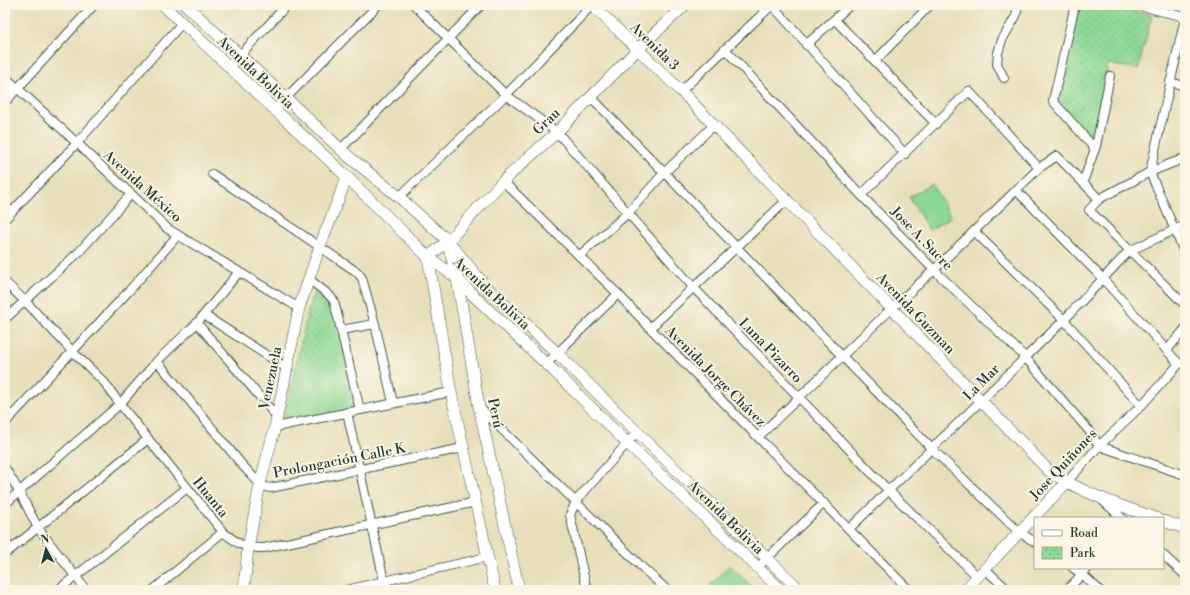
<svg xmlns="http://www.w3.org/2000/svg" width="1190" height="595" viewBox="0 0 1190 595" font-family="'Libre Bodoni',serif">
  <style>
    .grass { fill: #8cd895; stroke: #568a64 }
    .park { fill: url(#park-dots); stroke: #568a64 }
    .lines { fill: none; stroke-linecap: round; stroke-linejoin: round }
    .street-casing { stroke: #3d5548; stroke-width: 10 }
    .secondary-casing { stroke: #3d5548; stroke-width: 12 }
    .street { stroke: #fff; stroke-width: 8 }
    .secondary { stroke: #fff; stroke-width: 11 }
    .labels { text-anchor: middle; stroke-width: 4; stroke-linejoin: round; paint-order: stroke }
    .street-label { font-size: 14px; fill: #1f3d34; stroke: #fcf5e5 }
  </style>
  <defs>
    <pattern id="park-dots" width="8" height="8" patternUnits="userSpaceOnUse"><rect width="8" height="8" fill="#8cd895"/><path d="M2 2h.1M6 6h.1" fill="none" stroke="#78ba81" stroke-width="1.8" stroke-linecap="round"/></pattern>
  </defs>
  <rect width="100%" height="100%" fill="#fcf5e5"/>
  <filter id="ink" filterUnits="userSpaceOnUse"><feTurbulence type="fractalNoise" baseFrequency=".025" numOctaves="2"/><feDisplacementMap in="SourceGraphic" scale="8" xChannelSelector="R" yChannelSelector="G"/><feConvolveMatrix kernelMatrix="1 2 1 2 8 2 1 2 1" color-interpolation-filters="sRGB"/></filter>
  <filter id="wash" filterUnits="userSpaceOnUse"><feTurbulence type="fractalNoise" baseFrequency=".012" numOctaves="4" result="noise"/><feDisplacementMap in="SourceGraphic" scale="16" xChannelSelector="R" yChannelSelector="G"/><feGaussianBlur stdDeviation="0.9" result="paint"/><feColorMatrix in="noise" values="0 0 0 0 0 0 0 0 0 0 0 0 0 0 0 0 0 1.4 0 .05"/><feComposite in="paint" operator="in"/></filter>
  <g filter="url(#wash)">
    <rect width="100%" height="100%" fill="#e7dfba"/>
    <!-- grass -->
    <g class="grass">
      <polygon points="932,184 951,217 929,230 909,197"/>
      <polygon points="730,565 755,590 715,590 710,586"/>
    </g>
    <!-- park -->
    <g class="park">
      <polygon points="1078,5 1126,5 1133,11 1152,15 1138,69 1108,64 1095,133 1091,138 1056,101"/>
      <polygon points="316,291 320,292 333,303 356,403 354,408 285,423 283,421 311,299"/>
    </g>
  </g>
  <g filter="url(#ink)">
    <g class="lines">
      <!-- street casing -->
      <g class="street-casing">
        <g id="street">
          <polyline points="414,5 506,95 557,132 693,287 889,491 977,576"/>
          <polyline points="772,5 905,154"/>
          <polyline points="1075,5 1053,101 1095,149"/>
          <polyline points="1136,5 1185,17"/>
          <polyline points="1185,18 1150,172 1185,254"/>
          <polyline points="835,20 936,124"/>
          <polyline points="806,45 850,5"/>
          <polyline points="725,49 861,195 934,270 1025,357 1090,432 1099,446 1185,475"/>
          <polyline points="875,61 930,5"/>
          <polyline points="229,67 287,5"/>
          <polyline points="5,77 77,143 168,229 299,308"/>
          <polyline points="1004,78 997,64 998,53 1002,40 1016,16 1018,5"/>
          <polyline points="1170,82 1185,86"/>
          <polyline points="681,91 772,5"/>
          <polyline points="591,97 932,449 1019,532 1035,542"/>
          <polyline points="5,102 94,5"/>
          <polyline points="275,109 378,5"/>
          <polyline points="341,149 481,5"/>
          <polyline points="1185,158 1150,172 1099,199 1089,210 1185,305"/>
          <polyline points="212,174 357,272 362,278 375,324 393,403"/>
          <polyline points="503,181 618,294 650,328 909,590"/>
          <polyline points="1083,182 1096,146 1110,76"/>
          <polyline points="1016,190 1103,279 1179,364"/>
          <polyline points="861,195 969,91 1039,168"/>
          <polyline points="399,197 506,95 592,5"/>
          <polyline points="5,219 77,143 182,23"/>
          <polyline points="974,231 1064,320 1141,406"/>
          <polyline points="579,256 628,213 664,173 714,125"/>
          <polyline points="309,279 329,295 334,301 360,410"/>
          <path d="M5 282 25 301 72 351 104 382 120 404 223 532C240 545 243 548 264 548L476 502"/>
          <polyline points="204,315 288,369"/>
          <polyline points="5,319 79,252 131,194"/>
          <polyline points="197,323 277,417"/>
          <polyline points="650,328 786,201"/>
          <polyline points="341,330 375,324"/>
          <polyline points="1167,350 1185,329"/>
          <polyline points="157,361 243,466 260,484 266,487 270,488 463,448"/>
          <polyline points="546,364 618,294"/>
          <polyline points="479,407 647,572 667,590"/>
          <polyline points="347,412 386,590"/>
          <polyline points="5,423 128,292 178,235"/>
          <polyline points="275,427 451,392"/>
          <polyline points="758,437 891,309 934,270 1039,168 1057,156 1099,199"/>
          <polyline points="5,468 19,491 38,528 86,590"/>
          <polyline points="1066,483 1099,446 1141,406 1179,364 1185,362"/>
          <polyline points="1103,501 1122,518"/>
          <polyline points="5,504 120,404 157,361 197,323 239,272"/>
          <polyline points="849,529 1064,320 1129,251 1185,225"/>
          <polyline points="5,554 148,439"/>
          <polyline points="1163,555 1185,575"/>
          <polyline points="757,568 824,503"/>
          <polyline points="1073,568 1082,574 1099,590"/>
          <polyline points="985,569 1008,590"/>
          <polyline points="58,590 187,488"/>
          <polyline points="153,590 223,532"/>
          <polyline points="346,590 487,557"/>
          <polyline points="587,590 570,515 576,501 637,432"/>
          <polyline points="1067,590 1088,568"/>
        </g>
      </g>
      <!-- secondary casing -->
      <g class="secondary-casing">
        <g id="secondary">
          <polyline points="163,5 347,177 428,257 457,278 475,297 554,371 623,439 781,590"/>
          <polyline points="186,5 348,156 399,197 448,241 486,287 557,353 633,428 800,590"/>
          <path d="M592 5 681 91 1049 471C1082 493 1118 505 1156 518"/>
          <polyline points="448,244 457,278 479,407 519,590"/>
          <polyline points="428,257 448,241 503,181 557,132 638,49 685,5"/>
          <polyline points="428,257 451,392 495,590"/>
          <polyline points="1163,521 1185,528"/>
          <polyline points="244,590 248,548 260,484 275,427 299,308 320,246 347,177"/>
          <polyline points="965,590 1066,483"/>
        </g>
      </g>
      <!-- street -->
      <use href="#street" class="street"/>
      <!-- secondary -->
      <use href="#secondary" class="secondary"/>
    </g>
  </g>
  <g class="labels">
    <!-- street labels -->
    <g class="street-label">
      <text transform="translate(655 46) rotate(44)" y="5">Avenida 3</text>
      <text transform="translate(256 72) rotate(43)" y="5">Avenida Bolivia</text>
      <text transform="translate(546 121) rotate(-44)" y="5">Grau</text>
      <text transform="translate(143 186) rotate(42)" y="5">Avenida México</text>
      <text transform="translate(922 238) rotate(46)" y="5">Jose A. Sucre</text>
      <text transform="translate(492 293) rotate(43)" y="5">Avenida Bolivia</text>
      <text transform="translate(916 313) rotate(46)" y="5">Avenida Guzman</text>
      <text transform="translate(771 350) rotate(46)" y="5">Luna Pizarro</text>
      <text transform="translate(716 376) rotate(45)" y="5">Avenida Jorge Chávez</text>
      <text transform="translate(270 378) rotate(-78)" y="5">Venezuela</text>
      <text transform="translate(981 382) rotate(-45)" y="5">La Mar</text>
      <text transform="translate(496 413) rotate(78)" y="5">Perú</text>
      <text transform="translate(339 460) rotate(-11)" y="5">Prolongación Calle K</text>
      <text transform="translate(1063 464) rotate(-47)" y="5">Jose Quiñones</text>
      <text transform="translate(211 497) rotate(51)" y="5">Huanta</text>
      <text transform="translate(726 517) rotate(44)" y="5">Avenida Bolivia</text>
    </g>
  </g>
  <!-- margin -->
  <rect width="1190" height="595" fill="none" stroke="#fcf5e5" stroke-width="20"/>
  <!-- legend -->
  <rect x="1034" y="517" width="130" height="52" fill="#fcf5e5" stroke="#a4ab9e"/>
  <rect x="1042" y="530" width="20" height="6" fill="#ffffff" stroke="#a4ab9e"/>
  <text x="1070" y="537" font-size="12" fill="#1f3d34">Road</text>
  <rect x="1042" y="547" width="20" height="12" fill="url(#park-dots)" stroke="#a4ab9e"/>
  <text x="1070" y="557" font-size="12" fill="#1f3d34">Park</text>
  <!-- north arrow -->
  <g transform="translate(46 549) rotate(353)" stroke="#fcf5e5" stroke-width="3" paint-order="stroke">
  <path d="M0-3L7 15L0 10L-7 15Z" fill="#1f3d34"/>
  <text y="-6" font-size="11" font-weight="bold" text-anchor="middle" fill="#1f3d34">N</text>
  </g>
</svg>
